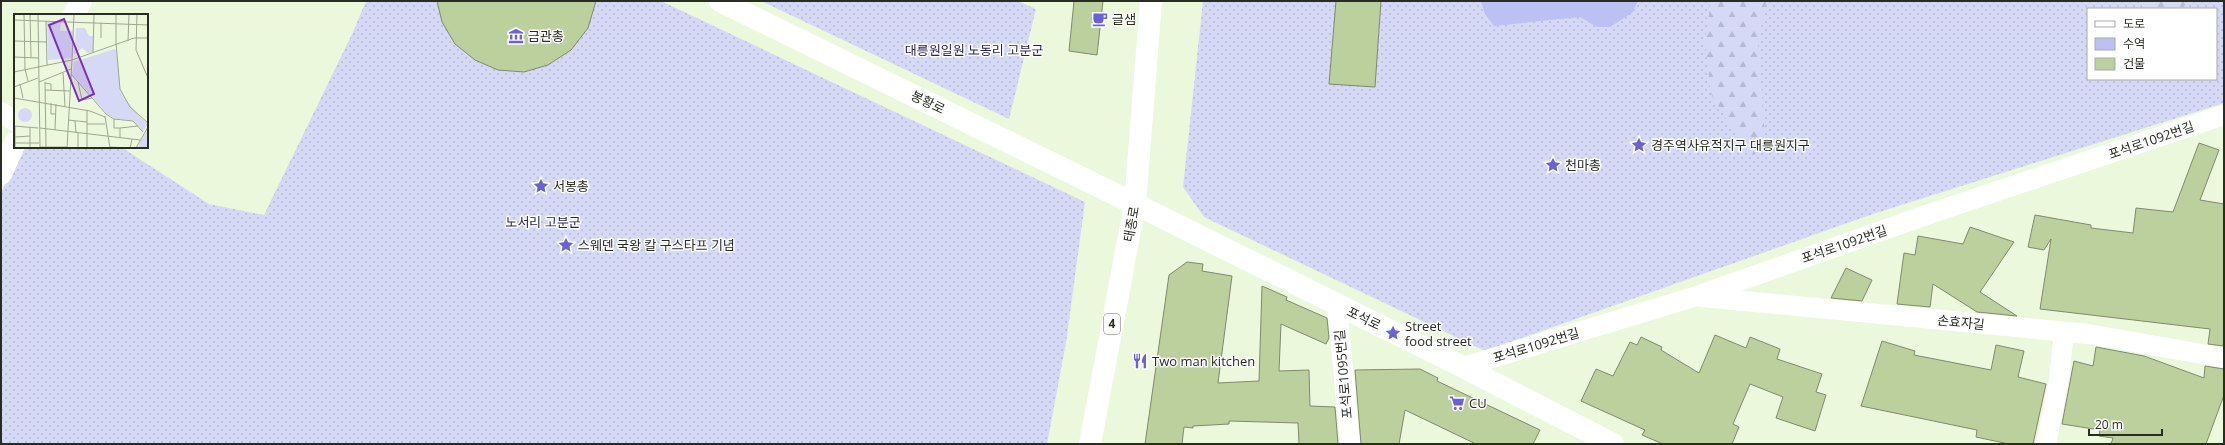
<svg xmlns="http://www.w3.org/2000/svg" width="2225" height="445" viewBox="0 0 2225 445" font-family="'Open Sans','Noto Sans KR',sans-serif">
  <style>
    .grass { fill: url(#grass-dots); fill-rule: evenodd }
    .forest { fill: url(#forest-firs) }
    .water { fill: #bdc0f3 }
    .building { fill: #bcd09d; stroke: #7f896f }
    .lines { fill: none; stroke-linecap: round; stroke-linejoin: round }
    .street { stroke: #fff; stroke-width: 20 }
    .secondary { stroke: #fff; stroke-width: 22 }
    .primary { stroke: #fff; stroke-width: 22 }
    .labels { text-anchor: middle; stroke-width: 3; stroke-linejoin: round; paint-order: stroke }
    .shield { fill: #fff; stroke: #686b64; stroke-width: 1 }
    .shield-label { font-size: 12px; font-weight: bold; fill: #282c22 }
    .poi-label { font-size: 13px; fill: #282c22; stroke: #fff; text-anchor: start }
    .park-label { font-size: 13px; fill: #27225d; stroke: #fff }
    .street-label { font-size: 13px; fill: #282c22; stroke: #fff }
    .inset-road { fill: none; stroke: #9ea691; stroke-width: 1 }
    .view { fill: #7b2cbf; fill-opacity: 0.15; stroke: #7b2cbf; stroke-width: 2 }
    .inset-edge { fill: none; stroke: #282c22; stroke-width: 2 }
  </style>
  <defs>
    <pattern id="grass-dots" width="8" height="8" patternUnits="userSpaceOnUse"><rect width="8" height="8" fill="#d6d9f6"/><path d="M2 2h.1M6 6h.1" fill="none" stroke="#b8bad3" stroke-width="1.8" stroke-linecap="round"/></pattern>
    <pattern id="forest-firs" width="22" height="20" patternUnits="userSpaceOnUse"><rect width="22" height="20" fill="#d6d9f6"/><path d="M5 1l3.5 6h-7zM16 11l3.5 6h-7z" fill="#b8bad3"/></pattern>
  </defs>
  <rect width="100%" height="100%" fill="#ecf8db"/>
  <!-- grass -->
  <g class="grass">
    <polygon points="366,1 661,1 1085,202 1066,343 1047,444 1,444 1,193 22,147 121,147 209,204 264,215 353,32"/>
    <polygon points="761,1 1018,1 1036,9 1009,119"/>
    <path d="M1203 1H2224V103L1870 215 1485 351 1204 217 1183 187ZM2088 9H2216V79H2088Z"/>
  </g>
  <!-- forest -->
  <g class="forest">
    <polygon points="1711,1 1771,1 1766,3 1758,43 1766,150 1749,156 1711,94 1705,41"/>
    <polygon points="2142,1 2187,1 2183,9 2140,9"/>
  </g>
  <!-- water -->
  <polygon class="water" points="1481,1 1638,1 1632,13 1610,27 1597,27 1580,17 1494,26 1485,14"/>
  <!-- building -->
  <g class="building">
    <polygon points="437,1 596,1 588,28 571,50 548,65 524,72 498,70 475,60 455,44 442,22"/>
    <polygon points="1074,1 1103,1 1097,55 1069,51"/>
    <polygon points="1336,1 1381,1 1375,87 1329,84"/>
    <polygon points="2199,143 2219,150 2200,200 2224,204 2224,346 2208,344 2210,329 2040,309 2051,239 2044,250 2028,247 2035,215 2091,225 2091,228 2133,233 2136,208 2173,212"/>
    <polygon points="1970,227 2014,242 1980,292 2017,316 1977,312 1933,284 1930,307 1897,304 1904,253 1915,255 1918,236 1963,244"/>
    <polygon points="1187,262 1203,264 1202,271 1232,276 1218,383 1259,381 1262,286 1287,297 1286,300 1327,318 1329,338 1326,344 1281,324 1279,371 1309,370 1310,406 1335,407 1338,444 1299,444 1298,423 1229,421 1229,424 1193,426 1193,428 1184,427 1182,444 1145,444 1169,275"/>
    <polygon points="1846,268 1872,280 1862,301 1831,298"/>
    <polygon points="1715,335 1746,348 1750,337 1780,349 1777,359 1822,374 1816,392 1826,395 1815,431 1776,418 1783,397 1750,384 1733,424 1739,427 1732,444 1663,444 1642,435 1645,430 1581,401 1596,369 1613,376 1630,342 1637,345 1641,337 1662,347 1661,350 1699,373"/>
    <polygon points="1882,341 1915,351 1914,355 1991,370 1996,345 2024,351 2018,377 2046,384 2033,444 2009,444 1976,437 1977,430 1861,406"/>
    <polygon points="2096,347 2144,356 2204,378 2205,366 2224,369 2224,395 2206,444 2111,444 2113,438 2099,436 2100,430 2062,424 2074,361 2093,366"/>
    <polygon points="1420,369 1438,378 1437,381 1540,430 1533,444 1476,444 1405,410 1399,444 1361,444 1355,370"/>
  </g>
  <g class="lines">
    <!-- street -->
    <g class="street">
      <polyline points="1,112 15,121"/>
      <polyline points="1702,297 2088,334 2224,358"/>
      <polyline points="1337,304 1350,444"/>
      <polyline points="1463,367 1697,296 1932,213 2224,115"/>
      <polyline points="2046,444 2059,380 2064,332"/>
    </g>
    <!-- secondary -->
    <g class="secondary">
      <polyline points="720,1 1135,204"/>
      <polyline points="74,15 81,1"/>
      <polyline points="1,174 15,143"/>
    </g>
    <!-- primary -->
    <g class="primary">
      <polyline points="1135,204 1463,367 1613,444"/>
      <polyline points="1090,444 1135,204 1151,1"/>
    </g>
  </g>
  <!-- icons -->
  <defs>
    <g id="cafe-bare" transform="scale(1.2)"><path d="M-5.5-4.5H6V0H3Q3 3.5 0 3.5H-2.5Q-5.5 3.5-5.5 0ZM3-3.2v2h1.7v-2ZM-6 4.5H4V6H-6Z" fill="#6a61da" stroke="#fff" stroke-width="2.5" paint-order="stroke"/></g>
    <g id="museum-bare" transform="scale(1.2)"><path d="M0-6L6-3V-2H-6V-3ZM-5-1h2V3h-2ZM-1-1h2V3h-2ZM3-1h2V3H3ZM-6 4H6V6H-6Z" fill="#6a61da" stroke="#fff" stroke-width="2.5" paint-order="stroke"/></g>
    <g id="sight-bare" transform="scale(1.2)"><path d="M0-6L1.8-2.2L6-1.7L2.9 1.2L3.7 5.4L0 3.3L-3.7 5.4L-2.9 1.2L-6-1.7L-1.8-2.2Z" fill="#6a61da" stroke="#fff" stroke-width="2.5" paint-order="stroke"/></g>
    <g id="restaurant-bare" transform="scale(1.2)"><path d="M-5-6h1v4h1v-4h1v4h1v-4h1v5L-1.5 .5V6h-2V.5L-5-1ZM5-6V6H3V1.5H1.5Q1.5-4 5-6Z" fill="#6a61da" stroke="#fff" stroke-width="2.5" paint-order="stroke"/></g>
    <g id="supermarket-bare" transform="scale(1.2)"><path d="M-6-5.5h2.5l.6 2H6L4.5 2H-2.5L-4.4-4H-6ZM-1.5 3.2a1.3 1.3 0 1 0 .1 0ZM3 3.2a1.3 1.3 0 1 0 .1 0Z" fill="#6a61da" stroke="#fff" stroke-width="2.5" paint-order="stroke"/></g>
  </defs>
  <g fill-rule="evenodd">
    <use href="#cafe-bare" x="1100" y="19"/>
    <use href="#museum-bare" x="516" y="36"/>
    <use href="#sight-bare" x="1639" y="145"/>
    <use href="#sight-bare" x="1553" y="165"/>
    <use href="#sight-bare" x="541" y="186"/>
    <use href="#sight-bare" x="566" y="245"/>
    <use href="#sight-bare" x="1393" y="333"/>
    <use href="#restaurant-bare" x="1140" y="361"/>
    <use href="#supermarket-bare" x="1457" y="403"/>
  </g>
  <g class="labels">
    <!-- shield labels -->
    <rect class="shield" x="1104" y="314" width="16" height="20" rx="3"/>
    <g class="shield-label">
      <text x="1112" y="328">4</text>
    </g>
    <!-- poi labels -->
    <g class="poi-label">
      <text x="1112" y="24">글샘</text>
      <text x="528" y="41">금관총</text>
      <text x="1651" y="150">경주역사유적지구 대릉원지구</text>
      <text x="1565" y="170">천마총</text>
      <text x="553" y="191">서봉총</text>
      <text x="578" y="250">스웨덴 국왕 칼 구스타프 기념</text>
      <text x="1405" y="331">Street<tspan x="1405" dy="15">food street</tspan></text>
      <text x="1152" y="366">Two man kitchen</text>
      <text x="1469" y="408">CU</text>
    </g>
    <!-- park labels -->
    <g class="park-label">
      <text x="974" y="55">대릉원일원 노동리 고분군</text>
      <text x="543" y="227">노서리 고분군</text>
    </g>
    <!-- street labels -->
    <g class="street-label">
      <text transform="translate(928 102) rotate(26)" y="5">봉황로</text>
      <text transform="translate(2151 140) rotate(-19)" y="5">포석로1092번길</text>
      <text transform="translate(1131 224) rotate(-80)" y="5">태종로</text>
      <text transform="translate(1844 244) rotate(-19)" y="5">포석로1092번길</text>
      <text transform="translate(1364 318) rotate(26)" y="5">포석로</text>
      <text transform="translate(1961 322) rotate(6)" y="5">손효자길</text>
      <text transform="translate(1536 345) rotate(-17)" y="5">포석로1092번길</text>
      <text transform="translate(1343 374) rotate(-95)" y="5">포석로1095번길</text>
    </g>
  </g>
  <!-- overview -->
  <g transform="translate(14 14)">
    <rect width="134" height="134" fill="#ecf8db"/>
    <path d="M33 7 47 8 46 17H59L58 44 34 46ZM62 14H71L75 22H79V38L74 39 68 34 60 41ZM100 35 103 37 106 76 115 93 134 110 129 117 119 106 100 104 93 100 58 60 60 48ZM134 116V134H124L126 128Z" fill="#d6d9f6"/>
    <path d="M93 46 100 49 103 46 106 79 126 103 120 104V107L100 104 106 79 96 75 95 63 99 62 100 54 98 49 93 50Z" fill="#d6d9f6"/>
    <path d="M4 101a7 7 0 1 1 14 0a7 7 0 1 1-14 0Z" fill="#d6d9f6"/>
    <path class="inset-road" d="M10 0 11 55 14 67M16 0 17 43M24 0 26 134M102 0V29L106 75 116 93 134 109M123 0 122 36 134 64M0 6 134 11M32 7 33 51M87 24V9M0 27 33 28M114 27 115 0M79 39 80 0M0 43 24 44M58 46 60 0M0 58 58 46 120 24H134M49 59 51 92M57 60 92 100 100 105 119 107 129 118M25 68 57 55M31 68 32 134M64 68 68 86 78 84M31 69 37 70V76M6 70 9 84M0 73 24 64M31 76 56 77M0 84 76 97 91 103M37 89V100H41M73 96V134M91 102 96 134M100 105V114H106M54 106 73 108M61 107 62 119M73 110H91M0 112 24 114M1 112V134M16 113V134M26 114 126 126M41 116 42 90M64 119V134M1 123 16 122M106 124V114L124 112M0 129H25M26 133H53M96 133 116 134 118 125M53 134 58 46M122 134 134 113"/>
    <path class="view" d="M50 5 80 80 65 87 35 11Z"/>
    <rect width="134" height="134" class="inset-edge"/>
  </g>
  <!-- border -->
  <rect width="2225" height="445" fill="none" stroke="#282c22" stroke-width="4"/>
  <!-- legend -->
  <rect x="2087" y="8" width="130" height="72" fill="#ffffff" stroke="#a9aba7"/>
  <rect x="2095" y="21" width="20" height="6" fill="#ffffff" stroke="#a9aba7"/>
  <text x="2123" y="28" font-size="12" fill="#282c22">도로</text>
  <rect x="2095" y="38" width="20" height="12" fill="#bdc0f3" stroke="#a9aba7"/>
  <text x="2123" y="48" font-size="12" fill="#282c22">수역</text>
  <rect x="2095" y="58" width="20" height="12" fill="#bcd09d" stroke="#a9aba7"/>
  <text x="2123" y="68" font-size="12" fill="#282c22">건물</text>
  <!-- scale -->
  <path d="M2089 429v6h73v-6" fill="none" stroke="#282c22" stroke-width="2"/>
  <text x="2095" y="429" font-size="12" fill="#282c22" stroke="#ffffff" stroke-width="3" paint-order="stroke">20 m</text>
</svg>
